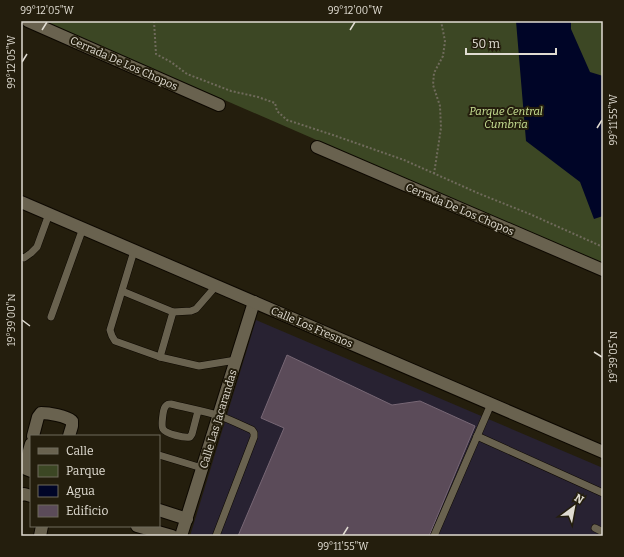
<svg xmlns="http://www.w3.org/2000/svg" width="624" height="557" viewBox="0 0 624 557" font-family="Bitter,serif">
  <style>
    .commercial { fill: #282232 }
    .green { fill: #3c4724 }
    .water { fill: #000527 }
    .building { fill: #5b4b59; stroke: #776775 }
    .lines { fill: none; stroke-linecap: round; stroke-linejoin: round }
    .service-casing { stroke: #0d0800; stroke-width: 8 }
    .minor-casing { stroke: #0d0800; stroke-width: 14 }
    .tertiary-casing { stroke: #0d0800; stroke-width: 14 }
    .path { stroke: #706b5c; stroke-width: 2; stroke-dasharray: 2 2; stroke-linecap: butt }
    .service { stroke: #69624f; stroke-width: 7 }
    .minor { stroke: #69624f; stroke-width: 12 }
    .tertiary { stroke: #69624f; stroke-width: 12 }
    .ticks { fill: none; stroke: #e0dcd2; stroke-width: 1.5 }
    .labels { text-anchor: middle; stroke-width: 4; stroke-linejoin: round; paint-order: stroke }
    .street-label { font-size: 11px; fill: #e0dcd2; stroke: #241e0d }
    .park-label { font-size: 11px; font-style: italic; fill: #cbe496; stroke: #241e0d }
    .neatline { fill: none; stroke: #e0dcd2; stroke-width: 1.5 }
    .ticks-label { font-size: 10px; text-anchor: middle; fill: #e0dcd2 }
  </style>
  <rect width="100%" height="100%" fill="#241e0d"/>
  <!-- commercial -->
  <polygon class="commercial" points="256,320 603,468 603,536 190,536"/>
  <!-- green -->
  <polygon class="green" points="43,21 603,21 603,264 530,233"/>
  <!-- water -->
  <polygon class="water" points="516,21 571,21 571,29 590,72 603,76 603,216 594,219 580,182 526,141"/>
  <!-- building -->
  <polygon class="building" points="287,355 392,405 420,401 475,426 429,536 238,536 284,428 261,418"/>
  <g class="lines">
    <!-- service casing -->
    <g class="service-casing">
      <g id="service">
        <polyline points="21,257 24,258 31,253 37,247 49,214"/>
        <polyline points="122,291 173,312 160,357 115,341 112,336 110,330 134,251"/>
        <polyline points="173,312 191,311 196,309 216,286"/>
        <polyline points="51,317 83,228"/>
        <polyline points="160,357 199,366 236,360"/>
        <path d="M198 411 192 434 190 437C184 438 166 434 163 429 161 426 163 410 165 407 167 404 168 404 171 404 187 408 204 411 220 416 231 420 241 425 252 430L254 433V437L216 536"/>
        <polyline points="477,436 603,493"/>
        <polyline points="159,455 202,468"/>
        <polyline points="595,528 603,532"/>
        <polyline points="434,536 491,404"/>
      </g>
    </g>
    <!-- minor casing -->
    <g class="minor-casing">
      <g id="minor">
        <polyline points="28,21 219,105"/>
        <polyline points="317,147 603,270"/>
        <path d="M33 436 38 417 41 413C49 413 66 416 72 421V426L69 436"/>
        <polyline points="31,444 25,465 26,469 31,471"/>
        <polyline points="21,495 24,494 31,496"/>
        <polyline points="159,510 187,519"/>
        <polyline points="137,526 172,536"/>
        <polyline points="40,536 42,526"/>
        <polyline points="181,536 254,302"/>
      </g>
    </g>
    <!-- tertiary casing -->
    <g class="tertiary-casing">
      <polyline id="tertiary" points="21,202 603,452"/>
    </g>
    <!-- path -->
    <g class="path">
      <polyline points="154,21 156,54 171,62 187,74 231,91 258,97 275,103 277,111 287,120 333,135 404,160 480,194 532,215 603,247"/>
      <polyline points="434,174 441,128 440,106 433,85 434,73 443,56 445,41 441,21"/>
    </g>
    <!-- service -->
    <use href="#service" class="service"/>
    <!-- minor -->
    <use href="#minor" class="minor"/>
    <!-- tertiary -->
    <use href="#tertiary" class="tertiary"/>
  </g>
  <!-- ticks -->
  <path class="ticks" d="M42 30 47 22M350 30 355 22M22 62 27 54M597 128 602 120M22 320 30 326M594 352 602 357M343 535 348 527"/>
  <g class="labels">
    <!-- street labels -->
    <g class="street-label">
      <text transform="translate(124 63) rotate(24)" y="4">Cerrada De Los Chopos</text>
      <text transform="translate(460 209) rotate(23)" y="4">Cerrada De Los Chopos</text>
      <text transform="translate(312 327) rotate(23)" y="4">Calle Los Fresnos</text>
      <text transform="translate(218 419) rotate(-73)" y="4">Calle Las Jacarandas</text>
    </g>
    <!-- park labels -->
    <g class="park-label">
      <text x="506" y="115">Parque Central<tspan x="506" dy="13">Cumbria</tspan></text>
    </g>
  </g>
  <!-- border -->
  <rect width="624" height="557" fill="none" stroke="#241e0d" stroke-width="44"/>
  <!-- legend -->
  <rect x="30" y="435" width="130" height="92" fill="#241e0d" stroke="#6f6a5c"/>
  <rect x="38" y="448" width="20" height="6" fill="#69624f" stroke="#6f6a5c"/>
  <text x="66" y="455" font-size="12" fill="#e0dcd2">Calle</text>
  <rect x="38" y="465" width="20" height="12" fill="#3c4724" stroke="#6f6a5c"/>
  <text x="66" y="475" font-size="12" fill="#e0dcd2">Parque</text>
  <rect x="38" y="485" width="20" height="12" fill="#000527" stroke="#6f6a5c"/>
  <text x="66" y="495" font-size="12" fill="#e0dcd2">Agua</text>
  <rect x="38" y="505" width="20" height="12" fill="#5b4b59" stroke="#6f6a5c"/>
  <text x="66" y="515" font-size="12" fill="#e0dcd2">Edificio</text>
  <!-- north arrow -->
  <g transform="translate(574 507) rotate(32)" stroke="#241e0d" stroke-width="3" paint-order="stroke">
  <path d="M0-3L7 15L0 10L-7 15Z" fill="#e0dcd2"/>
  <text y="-6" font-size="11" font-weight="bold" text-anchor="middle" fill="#e0dcd2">N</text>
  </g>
  <!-- scale -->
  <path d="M466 48v6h90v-6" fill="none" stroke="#e0dcd2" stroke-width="2"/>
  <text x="472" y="48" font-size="12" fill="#e0dcd2" stroke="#241e0d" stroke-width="3" paint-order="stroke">50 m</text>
  <rect x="22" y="22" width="580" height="513" class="neatline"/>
  <g class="ticks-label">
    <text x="47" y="14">99°12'05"W</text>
    <text x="355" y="14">99°12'00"W</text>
    <text transform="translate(11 62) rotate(-90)" y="4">99°12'05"W</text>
    <text transform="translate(613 120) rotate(-90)" y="4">99°11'55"W</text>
    <text transform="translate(11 320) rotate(-90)" y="4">19°39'00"N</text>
    <text transform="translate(613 357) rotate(-90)" y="4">19°39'05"N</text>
    <text x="343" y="550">99°11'55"W</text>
  </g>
</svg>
